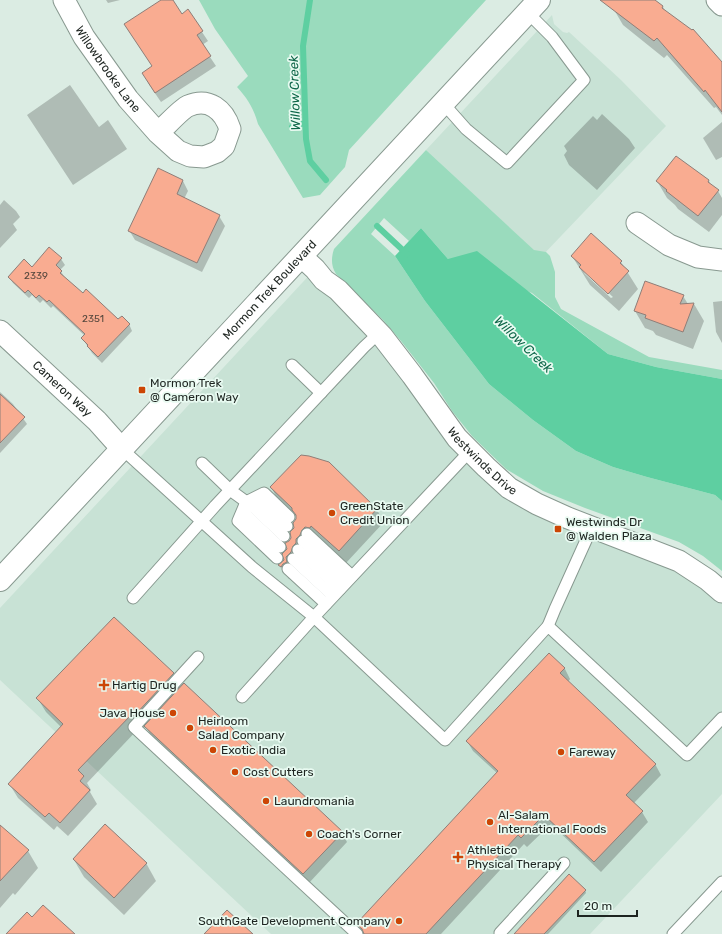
<svg xmlns="http://www.w3.org/2000/svg" width="722" height="934" viewBox="0 0 722 934" font-family="Rubik,sans-serif">
  <style>
    .built { fill: #c8e2d5 }
    .green { fill: #9adbbd }
    .water { fill: #5ecfa1 }
    .shadow { fill: #0003; fill-rule: evenodd }
    .lines { fill: none; stroke-linecap: round; stroke-linejoin: round }
    .stream { stroke: #5ecfa1; stroke-width: 6 }
    .building { fill: #f9ac91; stroke: #8f7e78 }
    .service-casing { stroke: #889990; stroke-width: 13 }
    .minor-casing { stroke: #889990; stroke-width: 23 }
    .secondary-casing { stroke: #889990; stroke-width: 24 }
    .service { stroke: #fff; stroke-width: 11 }
    .minor { stroke: #fff; stroke-width: 21 }
    .secondary { stroke: #fff; stroke-width: 22 }
    .poi-dot { fill: #cc4605; stroke: #e8faf1; stroke-width: 1.5 }
    .labels { text-anchor: middle; stroke-width: 3.5; stroke-linejoin: round; paint-order: stroke }
    .number-label { font-size: 10px; fill: #54463c }
    .street-label { font-size: 12px; fill: #1d2420; stroke: #e8faf1 }
    .poi-label { font-size: 12px; fill: #1d2420; stroke: #e8faf1; text-anchor: start }
    .water-label { font-size: 13px; font-style: italic; fill: #0e6749; stroke: #e8faf1 }
  </style>
  <rect width="100%" height="100%" fill="#dbece3"/>
  <!-- built -->
  <g class="built">
    <polygon points="552,15 554,24 563,32 567,33 569,32 621,80 666,126 541,257 426,150"/>
    <polygon points="315,269 486,467 722,592 722,794 590,934 271,934 0,680 0,608"/>
  </g>
  <!-- green -->
  <g class="green">
    <path d="M199 0H486L349 150 345 167 320 195 303 198 258 124C254 109 248 99 237 87L248 76 215 29Z"/>
    <path d="M426 150 534 250 546 252 550 256 555 272V297L561 309 649 357 722 370V379L656 367 608 354 532 293 448 259 421 228 409 241 384 218 371 234 395 256 425 301 489 384 533 420 576 451 613 467 647 477 715 495 722 501V571L703 556 679 542 585 508 543 491 506 469 472 436 452 411 434 383 401 341 383 320 336 274C331 266 331 258 334 249Z"/>
  </g>
  <!-- water -->
  <polygon class="water" points="421,228 448,259 477,251 608,354 656,367 722,379 722,501 715,495 647,477 613,467 576,451 533,420 489,384 425,301 395,256"/>
  <!-- shadow -->
  <g class="shadow">
    <polygon points="106,0 120,0 108,3"/>
    <polygon points="163,0 171,0 181,15 188,11 208,41 202,45 216,66 161,102 148,83 153,67"/>
    <polygon points="619,0 653,0 663,7 665,11 722,65 722,115 716,107 714,108 667,55 664,58 623,25 613,8"/>
    <polygon points="70,85 99,127 108,120 127,149 73,185 27,115"/>
    <polygon points="602,114 629,139 635,148 597,190 569,165 564,155 567,151 564,146 593,116 597,120"/>
    <polygon points="722,122 722,157 716,160 703,138"/>
    <polygon points="159,170 183,181 188,191 184,199 219,216 225,226 202,272 135,240 129,230"/>
    <polygon points="657,181 709,181 712,187 718,191 722,198 722,215 709,232 678,209 675,205 667,198"/>
    <polygon points="4,200 16,211 20,217 13,224 17,230 0,248 0,205"/>
    <path d="M572 256 621 262 638 289 619 311 590 285ZM582 269 613 297 611 298 585 274Z"/>
    <polygon points="61,259 65,265 60,270 65,278 83,295 118,320 129,324 132,331 102,363 92,353 86,344 83,338 85,336 53,306 51,308 43,300 40,303 32,295 29,298 13,283 9,277"/>
    <polygon points="683,296 688,304 694,304 704,321 693,349 656,335 653,331 645,328 635,311"/>
    <polygon points="722,301 722,343 716,332 713,302"/>
    <polygon points="0,392 13,404 27,424 0,453"/>
    <polygon points="328,463 377,510 384,522 346,563 319,537 289,579 280,565 285,560 295,528 297,517 278,500 271,487"/>
    <polygon points="549,654 565,669 570,679 568,682 655,764 661,775 633,804 642,812 648,822 601,872 551,824 527,847 524,844 441,934 363,934 358,924 497,773 473,751 467,741"/>
    <polygon points="173,674 181,688 342,833 347,842 309,883 151,736 146,726 143,729 140,727 87,783 91,790 90,792 97,804 68,836 57,826 54,830 18,798 10,785 61,727 46,712 38,699"/>
    <polygon points="0,826 28,851 38,868 15,895 13,893 0,908"/>
    <polygon points="74,860 146,863 156,881 124,915 84,877"/>
    <polygon points="585,890 586,893 548,934 524,934"/>
  </g>
  <g class="lines">
    <!-- stream -->
    <g class="stream">
      <polyline points="310,0 303,46 306,139 310,161 326,180"/>
      <polyline points="292,127 305,123"/>
      <polyline points="377,226 407,254"/>
    </g>
  </g>
  <!-- building -->
  <g class="building">
    <polygon points="161,0 173,0 182,14 188,9 203,31 197,35 211,56 155,93 142,73 152,66 124,24"/>
    <polygon points="600,0 655,0 663,6 662,8 692,30 693,29 722,62 722,112 705,90 704,92 657,38 654,41"/>
    <polygon points="676,156 709,180 708,182 719,190 698,216 666,191 667,190 656,181"/>
    <polygon points="158,168 183,180 177,194 220,215 197,263 128,231"/>
    <polygon points="591,233 622,261 620,263 629,271 608,294 579,267 581,265 571,256"/>
    <polygon points="49,247 62,258 56,265 62,271 60,273 83,293 86,289 118,319 122,316 130,324 98,357 87,346 88,345 81,338 85,334 49,300 47,302 39,295 36,298 28,290 25,293 8,277 24,259 32,267"/>
    <polygon points="645,281 684,295 680,304 694,303 683,332 645,318 646,315 634,311"/>
    <polygon points="0,394 25,417 0,443"/>
    <polygon points="301,455 309,456 329,462 377,509 339,551 311,526 310,528 305,527 302,530 300,535 296,539 296,543 293,546 291,552 286,557 287,562 283,564 281,567 278,565 284,560 282,554 287,549 285,543 289,541 291,538 290,532 294,528 293,523 296,519 296,515 292,510 292,508 270,487"/>
    <polygon points="114,617 174,673 134,716 132,714 78,770 84,776 80,781 90,790 60,823 49,813 45,817 8,784 63,724 36,698"/>
    <polygon points="549,653 565,668 560,673 656,764 626,795 643,811 594,862 544,815 521,838 518,835 426,934 364,934 362,929 356,924 498,771 466,741"/>
    <polygon points="184,683 343,832 303,874 144,726"/>
    <polygon points="105,824 147,863 114,898 73,859"/>
    <polygon points="0,825 29,850 0,881"/>
    <polygon points="569,874 586,890 544,934 514,934"/>
    <polygon points="43,905 75,934 6,934 27,912 32,917"/>
    <polygon points="227,910 253,934 204,934"/>
  </g>
  <g class="lines">
    <!-- service casing -->
    <g class="service-casing">
      <g id="service">
        <polyline points="443,103 466,129 507,163 584,80 552,37 527,12"/>
        <polyline points="292,365 321,393"/>
        <polyline points="122,449 252,567 314,617 445,740 548,626 687,755 722,718"/>
        <polyline points="202,463 230,490 252,506 284,536"/>
        <polyline points="249,501 258,500 287,526"/>
        <polyline points="246,504 245,514 280,547"/>
        <polyline points="307,534 352,576"/>
        <polyline points="303,541 346,582"/>
        <polyline points="298,550 340,589"/>
        <polyline points="277,558 238,521 246,502 264,493 289,517"/>
        <polyline points="293,559 333,596"/>
        <polyline points="288,569 326,604"/>
        <polyline points="133,598 215,506 364,347 379,333"/>
        <polyline points="548,626 555,609 592,527"/>
        <polyline points="198,657 134,727 357,934"/>
        <polyline points="242,697 314,617 470,451"/>
        <polyline points="500,933 564,863"/>
        <polyline points="673,934 722,882"/>
      </g>
    </g>
    <!-- minor casing -->
    <g class="minor-casing">
      <g id="minor">
        <path id="s1" d="M64 0 84 37 128 99 158 133 178 151 190 156 204 157 217 152 224 146 230 129C224 110 209 97 188 106 181 109 165 127 158 133"/>
        <polyline points="717,0 722,5"/>
        <polyline points="637,223 669,245 698,257 722,260"/>
        <path id="s2" d="M301 256 315 269 324 280 338 290 382 336 412 375 457 438 486 467 509 488 537 504 568 518 679 561 708 580 722 592"/>
        <path id="s3" d="M0 331 97 421 122 449"/>
      </g>
    </g>
    <!-- secondary casing -->
    <g class="secondary-casing">
      <g id="secondary">
        <path id="s4" d="M0 580 539 0"/>
      </g>
    </g>
    <!-- service -->
    <use href="#service" class="service"/>
    <!-- minor -->
    <use href="#minor" class="minor"/>
    <!-- secondary -->
    <use href="#secondary" class="secondary"/>
  </g>
  <!-- markers -->
  <g class="poi-dot">
    <rect x="138" y="386" width="8" height="8" rx="2"/>
    <circle cx="332" cy="513" r="4"/>
    <rect x="554" y="525" width="8" height="8" rx="2"/>
    <path d="M102 679h4v4h4v4h-4v4h-4v-4h-4v-4h4z"/>
    <circle cx="173" cy="713" r="4"/>
    <circle cx="190" cy="728" r="4"/>
    <circle cx="213" cy="750" r="4"/>
    <circle cx="561" cy="752" r="4"/>
    <circle cx="235" cy="772" r="4"/>
    <circle cx="266" cy="801" r="4"/>
    <circle cx="490" cy="822" r="4"/>
    <circle cx="309" cy="834" r="4"/>
    <path d="M456 851h4v4h4v4h-4v4h-4v-4h-4v-4h4z"/>
    <circle cx="399" cy="921" r="4"/>
  </g>
  <g class="labels">
    <!-- number labels -->
    <g class="number-label">
      <text x="36" y="279">2339</text>
      <text x="93" y="322">2351</text>
    </g>
    <!-- street labels -->
    <g class="street-label">
      <text dy="4" stroke="none"><textPath href="#s1" startOffset="82">Willowbrooke Lane</textPath></text>
      <text dy="4" stroke="none"><textPath href="#s4" startOffset="396">Mormon Trek Boulevard</textPath></text>
      <text dy="4" stroke="none"><textPath href="#s3" startOffset="85">Cameron Way</textPath></text>
      <text dy="4" stroke="none"><textPath href="#s2" startOffset="275">Westwinds Drive</textPath></text>
    </g>
    <!-- poi labels -->
    <g class="poi-label">
      <text x="150" y="387">Mormon Trek<tspan x="150" dy="14">@ Cameron Way</tspan></text>
      <text x="340" y="510">GreenState<tspan x="340" dy="14">Credit Union</tspan></text>
      <text x="566" y="526">Westwinds Dr<tspan x="566" dy="14">@ Walden Plaza</tspan></text>
      <text x="112" y="689">Hartig Drug</text>
      <text x="165" y="717" text-anchor="end">Java House</text>
      <text x="198" y="725">Heirloom<tspan x="198" dy="14">Salad Company</tspan></text>
      <text x="221" y="754">Exotic India</text>
      <text x="569" y="756">Fareway</text>
      <text x="243" y="776">Cost Cutters</text>
      <text x="274" y="805">Laundromania</text>
      <text x="498" y="819">Al-Salam<tspan x="498" dy="14">International Foods</tspan></text>
      <text x="317" y="838">Coach's Corner</text>
      <text x="467" y="854">Athletico<tspan x="467" dy="14">Physical Therapy</tspan></text>
      <text x="391" y="925" text-anchor="end">SouthGate Development Company</text>
    </g>
    <!-- water labels -->
    <g class="water-label">
      <text transform="translate(294 93) rotate(-92)" y="5">Willow Creek</text>
      <text transform="translate(524 344) rotate(44)" y="5">Willow Creek</text>
    </g>
  </g>
  <!-- scale -->
  <path d="M578 910v6h59v-6" fill="none" stroke="#1d2420" stroke-width="2"/>
  <text x="584" y="910" font-size="12" fill="#1d2420" stroke="#e8faf1" stroke-width="3" paint-order="stroke">20 m</text>
</svg>
